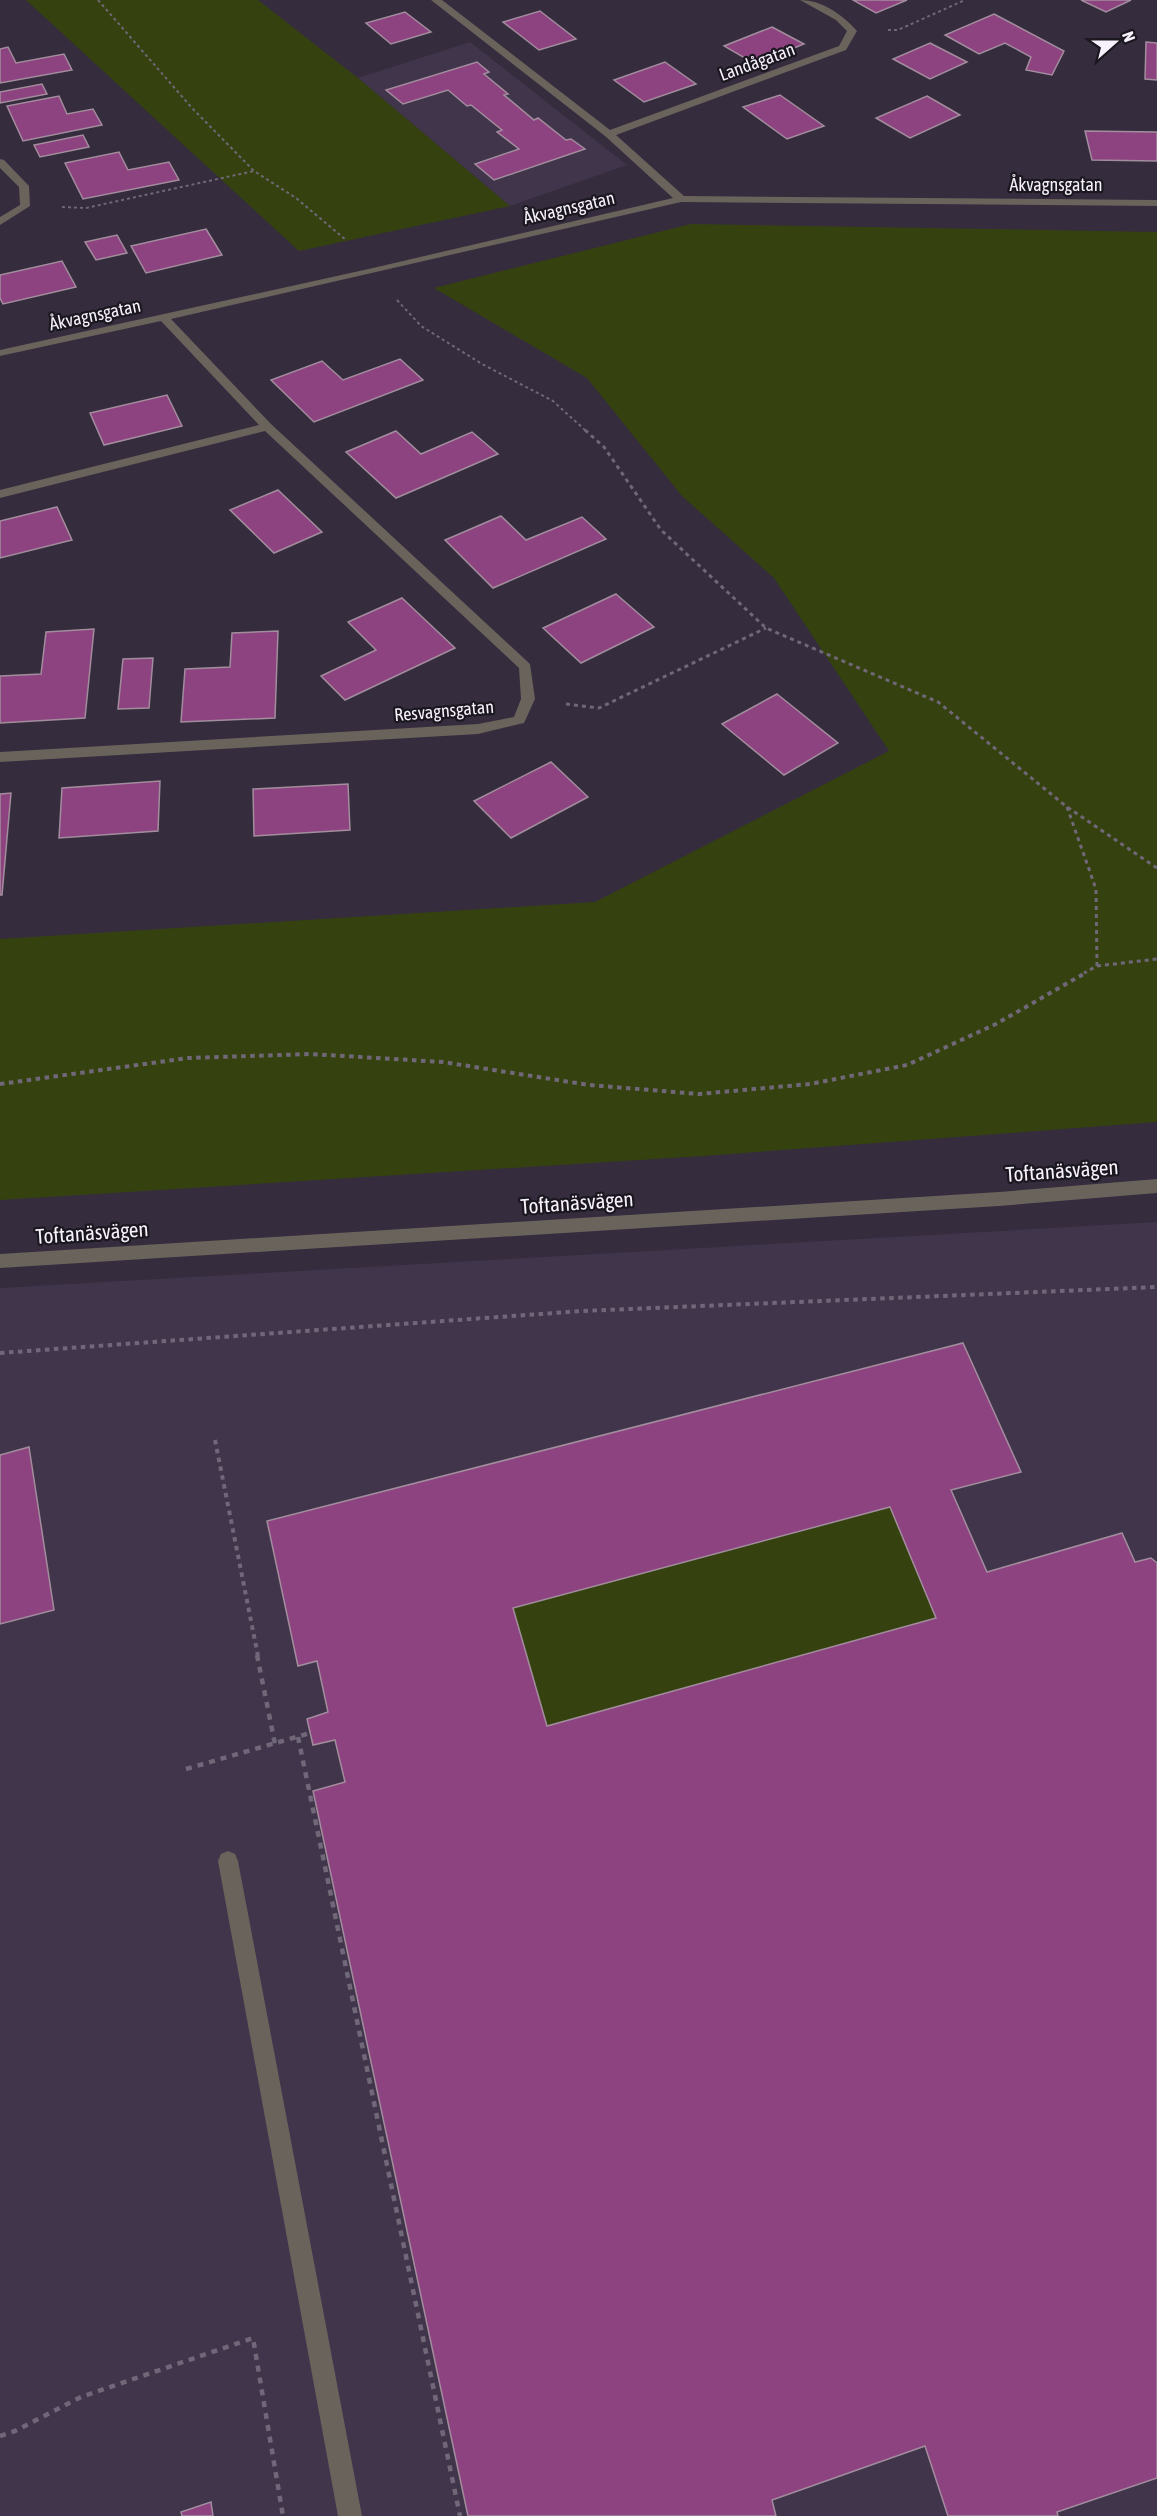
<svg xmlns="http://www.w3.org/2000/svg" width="1157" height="2516" viewBox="0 0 1157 2516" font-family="'Asap Condensed',sans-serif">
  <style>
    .built { fill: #41354c }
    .green { fill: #35420f }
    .building { fill: #8e4381; stroke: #a28d9d; stroke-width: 1.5; fill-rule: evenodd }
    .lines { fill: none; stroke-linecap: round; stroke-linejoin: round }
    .path-far3 { stroke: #706878; stroke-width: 2; stroke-dasharray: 3 3; stroke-linecap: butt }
    .path-far2 { stroke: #706878; stroke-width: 3; stroke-dasharray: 4 4; stroke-linecap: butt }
    .path-far1 { stroke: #706878; stroke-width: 4; stroke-dasharray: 4.5 4.5; stroke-linecap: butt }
    .path { stroke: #706878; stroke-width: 4.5; stroke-dasharray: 6 6; stroke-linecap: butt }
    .service { fill: #69635b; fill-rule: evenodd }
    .minor { fill: #69635b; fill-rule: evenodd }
    .tertiary { fill: #69635b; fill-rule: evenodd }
    .labels { text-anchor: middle; stroke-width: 4.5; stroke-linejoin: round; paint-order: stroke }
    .far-street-label { font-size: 18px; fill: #f7f1fd; stroke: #1b171f }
    .street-label { font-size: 21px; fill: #f7f1fd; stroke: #1b171f }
  </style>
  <rect width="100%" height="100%" fill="#352c3e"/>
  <!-- built -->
  <g class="built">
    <polygon points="470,42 627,165 510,206 358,78"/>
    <polygon points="1157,1222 1157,2516 0,2516 0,1288"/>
  </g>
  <!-- green -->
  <g class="green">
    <polygon points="26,0 258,0 358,78 510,206 299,251"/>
    <polygon points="691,224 1157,232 1157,1122 703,1156 0,1200 0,939 595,902 889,751 774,578 682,496 587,378 434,288"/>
    <polygon points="890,1507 936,1618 547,1726 513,1608"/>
  </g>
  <!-- building -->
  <g class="building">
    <polygon points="853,0 907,0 876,13"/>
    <polygon points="1081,0 1131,0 1106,12"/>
    <polygon points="540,11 576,39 539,50 503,22"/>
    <polygon points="405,12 431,32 391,44 366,23"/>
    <polygon points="994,14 1064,51 1052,75 1026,70 1031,57 1005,43 979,54 945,35"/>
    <polygon points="772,27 804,44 755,64 724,46"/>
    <polygon points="1146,42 1157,43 1157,80 1145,79"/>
    <polygon points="930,43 967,62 930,79 893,59"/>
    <polygon points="8,47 16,63 64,54 72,70 0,83 0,49"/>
    <polygon points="477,62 489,72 484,74 508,94 504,95 534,120 538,118 566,140 571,139 585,149 494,180 475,164 519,149 497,132 502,130 471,105 467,106 448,90 403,104 386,90"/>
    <polygon points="665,62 696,84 644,102 614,80"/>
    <polygon points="42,84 47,94 0,103 0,92"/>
    <polygon points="780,95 824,126 787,139 743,107"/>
    <polygon points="59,96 67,114 93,109 102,125 23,141 7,106"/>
    <polygon points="927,96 960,115 910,138 876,118"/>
    <polygon points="1085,131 1157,132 1157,161 1092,160"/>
    <polygon points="83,135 89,147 40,157 34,145"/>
    <polygon points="119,152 128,170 169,162 179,180 83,199 65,163"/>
    <polygon points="206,229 222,255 146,273 131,246"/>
    <polygon points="117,235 127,253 96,260 85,242"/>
    <polygon points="62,261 76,287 3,304 0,298 0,275"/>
    <polygon points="400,359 423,380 314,422 271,380 322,361 343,380"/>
    <polygon points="167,395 182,426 104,445 90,413"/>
    <polygon points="396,431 421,454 472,432 498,454 396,498 346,452"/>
    <polygon points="278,490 322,532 274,553 230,510"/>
    <polygon points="57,507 72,540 0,558 0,521"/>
    <polygon points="501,516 526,540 582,517 606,539 493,588 445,540"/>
    <polygon points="616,594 654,627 581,663 543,628"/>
    <polygon points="402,598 455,648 345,700 321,676 376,650 348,622"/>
    <polygon points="94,629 85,718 0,723 0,676 41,674 46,632"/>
    <polygon points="278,631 275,718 181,722 185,669 230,667 232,633"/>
    <polygon points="153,658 149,708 118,709 123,659"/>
    <polygon points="777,694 838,743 784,775 722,724"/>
    <polygon points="551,762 588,797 511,838 474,801"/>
    <polygon points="160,781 158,831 59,838 62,788"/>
    <polygon points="348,784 350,830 254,836 253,789"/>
    <polygon points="11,793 2,895 0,895 0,794"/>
    <path d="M963 1343 1021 1472 951 1490 987 1572 1122 1533 1135 1562 1151 1558 1157 1563V2478L1057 2512 1058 2516H948L925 2446 772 2500 776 2516H468L315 1800 313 1791 345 1782 335 1740 313 1745 307 1719 328 1712 317 1661 298 1666 267 1521ZM890 1507 936 1618 547 1726 513 1608Z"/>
    <polygon points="29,1447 54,1610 0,1624 0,1455"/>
    <polygon points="211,2502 213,2516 182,2516 181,2512"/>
  </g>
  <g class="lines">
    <!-- path-far3 -->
    <g class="path-far3">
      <polyline points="98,0 192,108 254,171 296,198 346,240"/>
      <polyline points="888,30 898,30 965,0"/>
      <polyline points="62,207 86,208 254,171"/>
      <polyline points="397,300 421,326 482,364 553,401 586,431"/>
    </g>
    <!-- path-far2 -->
    <g class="path-far2">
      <polyline points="585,430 604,447 661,530 766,628 938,702 1067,807 1157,868"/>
      <polyline points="566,704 599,708 766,628"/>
      <polyline points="1067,807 1096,889 1097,966 1084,973"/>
      <polyline points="1097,966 1157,959"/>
    </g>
    <!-- path-far1 -->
    <g class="path-far1">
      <polyline points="0,1084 188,1058 311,1054 443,1062 589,1085 699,1094 810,1084 907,1065 996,1024 1087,972"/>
      <polyline points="0,1353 582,1311 1157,1287"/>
      <polyline points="215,1440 258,1656"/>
    </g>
    <!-- path -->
    <g class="path">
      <polyline points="257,1655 275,1744"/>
      <polyline points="298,1737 460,2516"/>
      <polyline points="186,1769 310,1733"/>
      <polyline points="0,2436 15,2431 81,2397 253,2338 283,2516"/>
    </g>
    <!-- service -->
    <polygon class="service" points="228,1851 235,1854 238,1861 362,2516 338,2516 218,1861 221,1854"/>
    <!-- minor -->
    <g class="minor">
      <path d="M431 0H442L610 130 839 46 847 31 836 20 800 0C822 0 843 15 857 31L846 50 616 135 684 196 1157 200V206L681 202 171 319 271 424 530 664 535 699 524 723 478 734 0 762V752L478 724 514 717 521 699 519 668 265 431 0 498V490L259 425 161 321 0 356V350L373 268 673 198 605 136Z"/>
      <polygon points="0,159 4,160 29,186 30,206 0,225 0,217 20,205 19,187 0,168"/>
    </g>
    <!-- tertiary -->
    <polygon class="tertiary" points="1157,1179 1157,1193 999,1206 0,1268 0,1254 999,1192"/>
  </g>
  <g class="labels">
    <!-- far-street labels -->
    <g class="far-street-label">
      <text transform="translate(757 62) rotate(-20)" y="6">Landågatan</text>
      <text x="1056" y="191">Åkvagnsgatan</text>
      <text transform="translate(569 208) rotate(-13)" y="6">Åkvagnsgatan</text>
      <text transform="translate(95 315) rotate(-12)" y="6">Åkvagnsgatan</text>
      <text transform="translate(444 711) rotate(-5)" y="6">Resvagnsgatan</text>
    </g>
    <!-- street labels -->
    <g class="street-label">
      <text transform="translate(1062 1171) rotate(-4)" y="7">Toftanäsvägen</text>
      <text transform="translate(577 1203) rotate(-4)" y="7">Toftanäsvägen</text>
      <text transform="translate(92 1233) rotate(-4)" y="7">Toftanäsvägen</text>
    </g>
  </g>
  <!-- north arrow -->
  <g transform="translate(1115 42) rotate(69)" stroke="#1b171f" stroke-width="4.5" paint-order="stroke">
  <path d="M0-4.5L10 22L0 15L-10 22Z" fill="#f7f1fd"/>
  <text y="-9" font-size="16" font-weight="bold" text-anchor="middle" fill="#f7f1fd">N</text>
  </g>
</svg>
